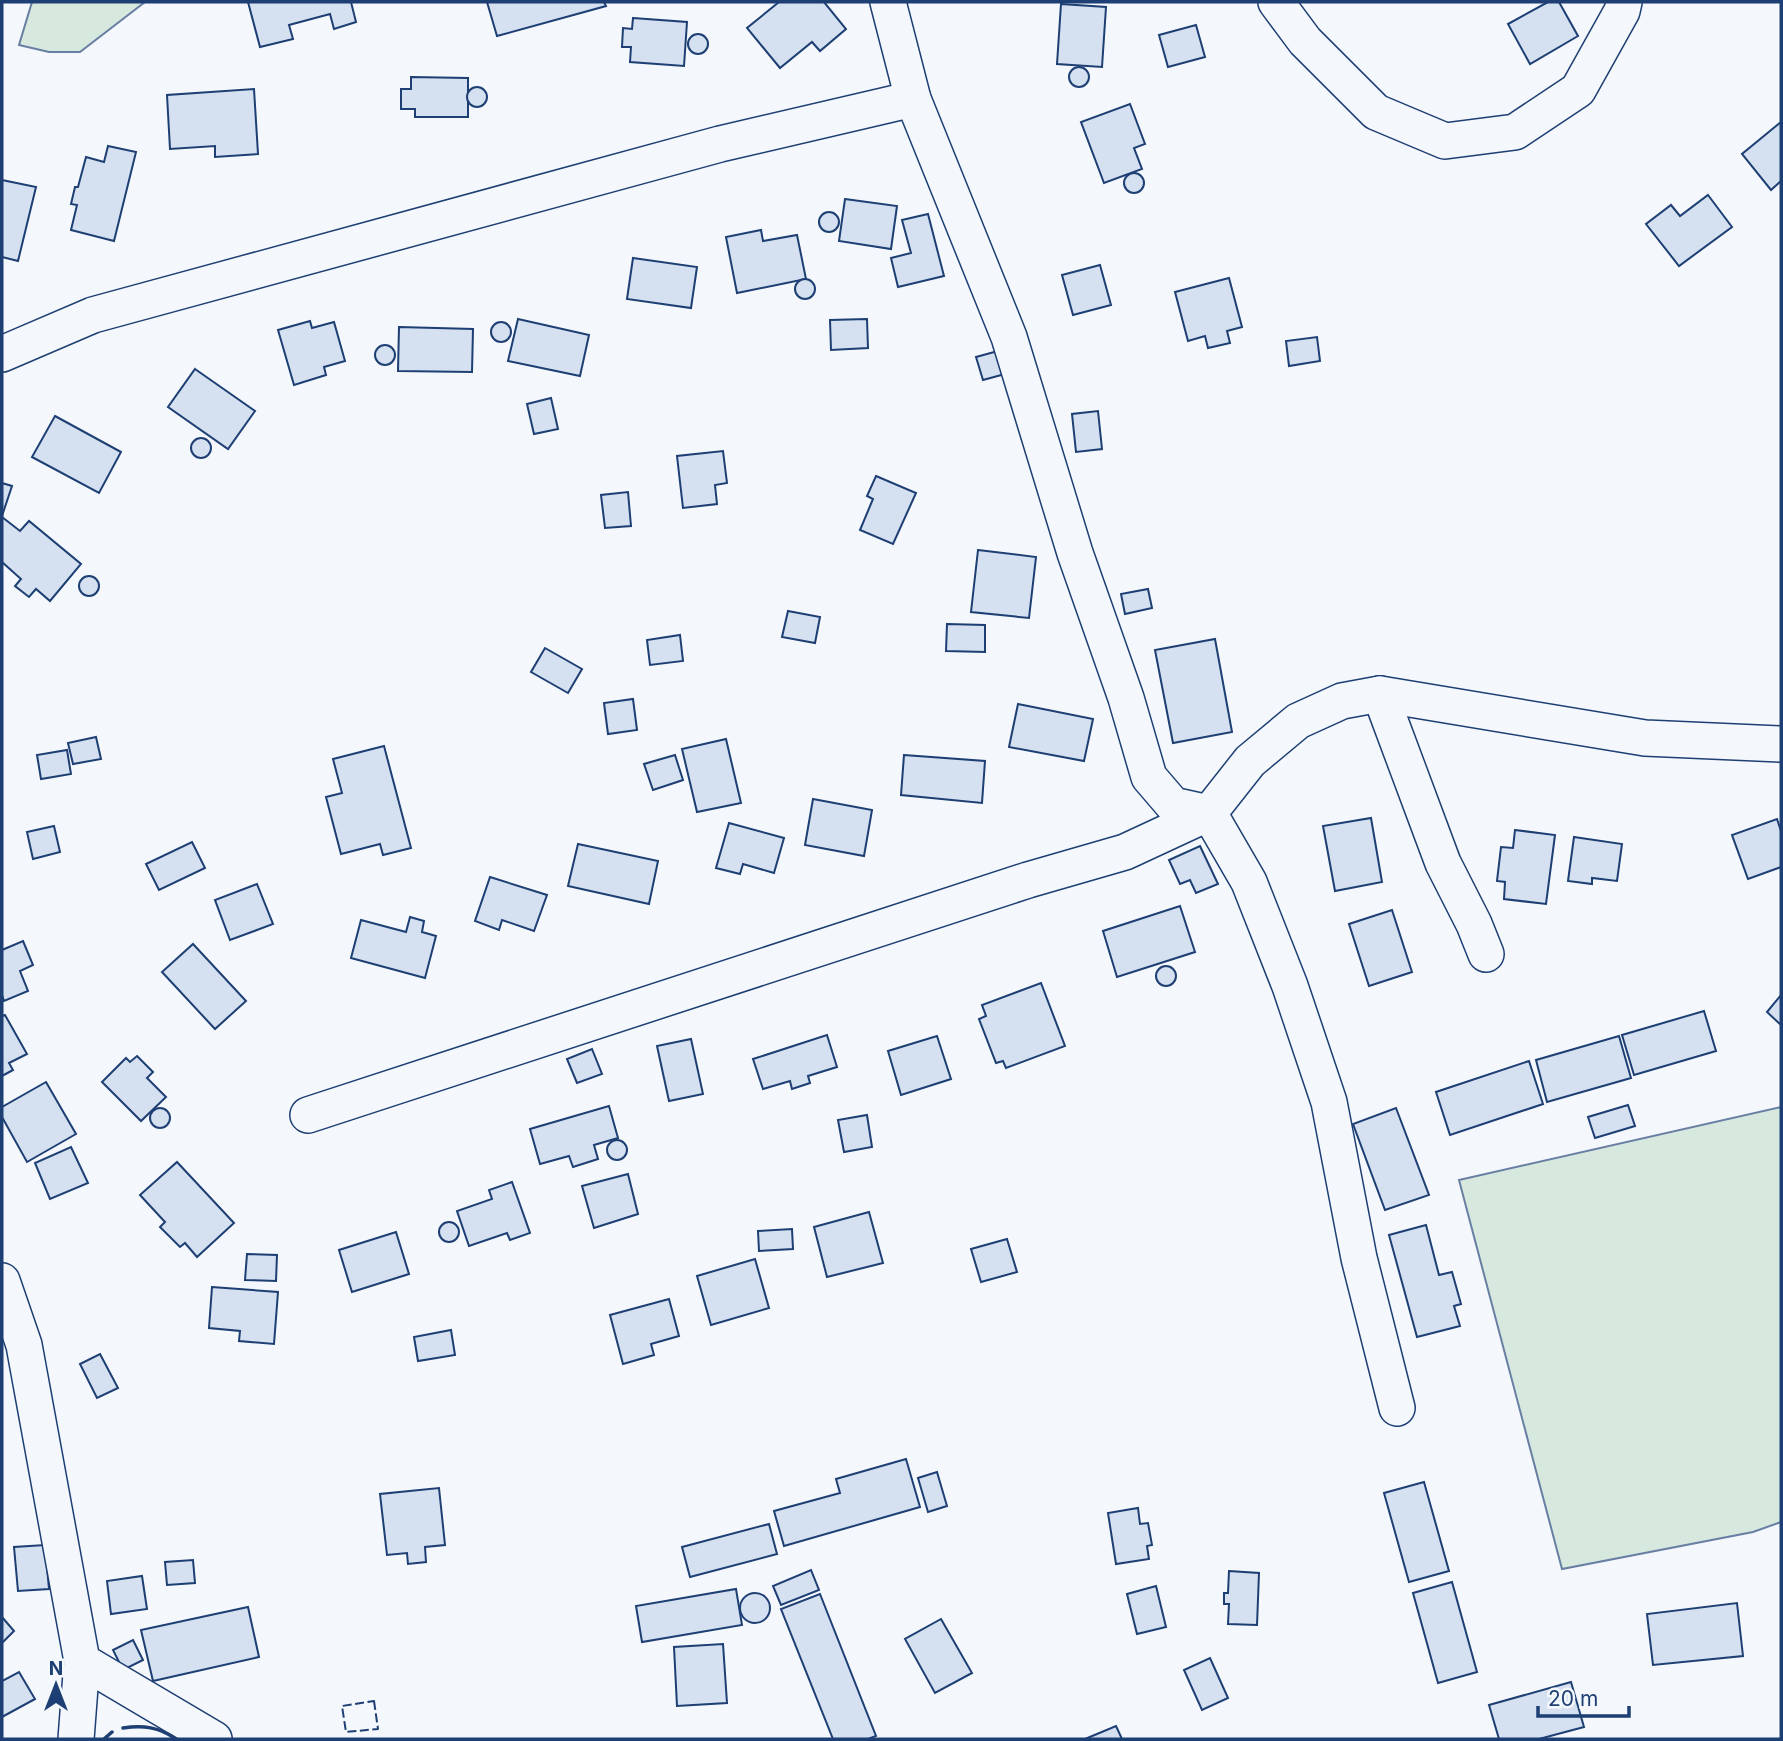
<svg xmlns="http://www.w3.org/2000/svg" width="1783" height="1741" viewBox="0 0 1783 1741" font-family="Inter,sans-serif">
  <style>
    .green { fill: #d7e8df; stroke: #687fa3; stroke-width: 2 }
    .building { fill: #d5e0f0; stroke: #1d3f73; stroke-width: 2 }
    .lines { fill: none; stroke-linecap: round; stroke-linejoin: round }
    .minor-casing { stroke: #1d3f73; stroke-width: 38 }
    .minor { stroke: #f4f7fb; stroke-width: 35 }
    .fence { stroke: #1d3f73; stroke-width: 2; stroke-dasharray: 9 3.5; stroke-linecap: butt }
    .wall { stroke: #1d3f73; stroke-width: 3.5 }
  </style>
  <rect width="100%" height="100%" fill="#f4f7fb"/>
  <!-- green -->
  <g class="green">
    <polygon points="32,2 145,2 80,52 49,52 19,45"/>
    <polygon points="1781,1107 1781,1522 1753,1532 1562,1569 1459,1180"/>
  </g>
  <!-- building -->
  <g class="building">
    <polygon points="248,2 351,2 356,22 334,29 330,14 289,25 293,39 260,47"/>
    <polygon points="487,2 604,2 606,6 497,36"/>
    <polygon points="779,2 824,2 846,29 820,51 812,42 780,68 747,28"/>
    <polygon points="1548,2 1559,2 1578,36 1530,64 1508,24"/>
    <polygon points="1061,4 1106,7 1102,67 1057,64"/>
    <polygon points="633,18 687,22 684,66 630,62 631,47 622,47 623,28 632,29"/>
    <polygon points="1196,25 1205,57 1168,67 1159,35"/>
    <circle cx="698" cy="44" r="10"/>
    <circle cx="1079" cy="77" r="10"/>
    <polygon points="411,77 468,78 468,117 415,117 415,109 401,109 401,89 411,89"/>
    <circle cx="477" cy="97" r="10"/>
    <polygon points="254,89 258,154 215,157 215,146 170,149 167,95"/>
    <polygon points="1130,104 1145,144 1134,148 1142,169 1104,183 1081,122"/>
    <polygon points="1781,122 1781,181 1771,190 1742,154"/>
    <polygon points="108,146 136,152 114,241 71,230 77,205 71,204 75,187 78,187 86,157 104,162"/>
    <circle cx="1134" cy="183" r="10"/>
    <polygon points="2,180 36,187 18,261 2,257"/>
    <polygon points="1708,195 1732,227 1679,266 1646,224 1671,205 1680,216"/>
    <polygon points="845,199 897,206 891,249 839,241"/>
    <circle cx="829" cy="222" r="10"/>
    <polygon points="928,214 944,276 898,287 891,258 911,253 902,220"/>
    <polygon points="761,230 763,241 797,235 806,279 737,293 726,237"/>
    <polygon points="633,258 697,267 691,308 627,299"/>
    <polygon points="1100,265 1111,305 1073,315 1062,275"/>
    <polygon points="1229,278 1242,327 1227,331 1230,343 1208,348 1205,336 1188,341 1175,292"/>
    <circle cx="805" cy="289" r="10"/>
    <polygon points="518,319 589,335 580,376 508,361"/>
    <polygon points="867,319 868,348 831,350 830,320"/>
    <polygon points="310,321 312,328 334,322 345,361 324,367 326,375 294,385 278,330"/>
    <circle cx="501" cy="332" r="10"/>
    <polygon points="399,327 473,329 472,372 398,371"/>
    <polygon points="1317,337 1320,361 1289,366 1286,341"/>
    <circle cx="385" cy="355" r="10"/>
    <polygon points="998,351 1005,374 983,380 976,357"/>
    <polygon points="195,369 255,411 228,449 168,407"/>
    <polygon points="551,398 558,429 534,434 527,404"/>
    <polygon points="1098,411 1102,449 1076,452 1072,414"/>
    <polygon points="55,416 121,452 99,493 32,457"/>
    <circle cx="201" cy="448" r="10"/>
    <polygon points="723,451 727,483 715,485 717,504 683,508 677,456"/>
    <polygon points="876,476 916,493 893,544 860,530 873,499 867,496"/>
    <polygon points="2,483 12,486 2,516"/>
    <polygon points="628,492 631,526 605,528 601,495"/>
    <polygon points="2,517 20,531 29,521 81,564 50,601 36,589 29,597 15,586 21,579 2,562"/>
    <polygon points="978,550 1036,557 1029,618 971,612"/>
    <circle cx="89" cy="586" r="10"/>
    <polygon points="1148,589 1152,608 1125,614 1121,594"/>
    <polygon points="788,611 820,617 815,643 782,637"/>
    <polygon points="947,624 985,625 985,652 946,651"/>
    <polygon points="680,635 683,661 650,665 647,640"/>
    <polygon points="1215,639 1232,732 1173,743 1155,650"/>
    <polygon points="545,648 582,669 568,693 531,672"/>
    <polygon points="633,699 637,730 608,734 604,703"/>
    <polygon points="1018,704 1093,719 1084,761 1009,747"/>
    <polygon points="96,737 101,759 73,764 68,743"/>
    <polygon points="726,739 741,803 697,812 682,749"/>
    <polygon points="384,746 411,848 383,855 380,844 341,854 326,797 342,793 333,759"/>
    <polygon points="67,750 71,774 41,779 37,755"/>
    <polygon points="675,755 683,780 653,790 644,764"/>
    <polygon points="904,755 985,761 982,803 901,795"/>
    <polygon points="813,799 872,810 864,856 805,845"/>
    <polygon points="1371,818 1382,882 1335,891 1323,826"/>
    <polygon points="1777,819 1781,831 1781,867 1748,879 1732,835"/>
    <polygon points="729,823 784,838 774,873 743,864 740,874 716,868"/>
    <polygon points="54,826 60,852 33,859 27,832"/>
    <polygon points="1515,830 1555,835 1546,904 1504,899 1505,882 1497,881 1501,847 1513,848"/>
    <polygon points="1574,837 1622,844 1617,881 1592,878 1592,884 1568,881"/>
    <polygon points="192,842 205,868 159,890 146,864"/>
    <polygon points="578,844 658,861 649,904 568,886"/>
    <polygon points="1200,846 1218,884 1196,893 1190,880 1180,884 1169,860"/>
    <polygon points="490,877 547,895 534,931 502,920 499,930 475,921"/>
    <polygon points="257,884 273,924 230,940 215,900"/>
    <polygon points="1180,906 1195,952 1117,977 1103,931"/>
    <polygon points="1392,910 1412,972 1369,986 1349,924"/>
    <polygon points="410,917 424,921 422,932 436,936 425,978 351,958 361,920 406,932"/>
    <polygon points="23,941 33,965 20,971 28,991 4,1001 2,995 2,950"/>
    <polygon points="193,944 246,1001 215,1029 162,972"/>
    <circle cx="1166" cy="976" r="10"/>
    <polygon points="1041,983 1065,1046 1006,1068 1003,1061 996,1063 979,1019 986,1016 982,1005"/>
    <polygon points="1781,995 1781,1025 1767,1012"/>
    <polygon points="1704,1011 1716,1051 1634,1075 1622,1035"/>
    <polygon points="5,1015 27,1054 9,1063 13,1070 2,1076 2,1016"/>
    <polygon points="827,1035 837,1067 808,1076 810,1083 792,1089 790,1081 763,1089 753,1059"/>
    <polygon points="937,1036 951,1079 901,1095 888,1051"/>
    <polygon points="1619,1036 1631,1078 1547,1102 1536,1060"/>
    <polygon points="691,1039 703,1094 669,1101 657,1046"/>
    <polygon points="592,1049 602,1074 577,1083 567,1059"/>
    <polygon points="137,1056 153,1072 147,1078 166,1097 141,1121 102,1082 126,1058 130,1062"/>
    <polygon points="1529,1061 1543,1104 1450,1135 1436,1092"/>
    <polygon points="46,1082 76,1134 27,1162 2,1117 2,1107"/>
    <polygon points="1628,1105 1635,1126 1595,1138 1588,1117"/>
    <polygon points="609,1106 618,1138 594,1145 598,1159 573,1167 569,1156 540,1164 530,1129"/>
    <polygon points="1396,1108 1429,1195 1385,1210 1353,1124"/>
    <circle cx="160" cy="1118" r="10"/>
    <polygon points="867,1115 872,1147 844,1152 838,1120"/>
    <circle cx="617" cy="1150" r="10"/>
    <polygon points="71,1147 88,1183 50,1199 35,1163"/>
    <polygon points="177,1162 234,1223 197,1257 185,1243 180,1247 160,1227 165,1222 140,1195"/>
    <polygon points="628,1174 638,1214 594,1228 582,1186"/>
    <polygon points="512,1182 530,1233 510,1240 507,1233 469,1246 457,1211 492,1199 489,1190"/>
    <polygon points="869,1212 883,1263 827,1277 814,1227"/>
    <circle cx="449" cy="1232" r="10"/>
    <polygon points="1426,1225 1439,1275 1452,1272 1461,1304 1454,1306 1460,1326 1417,1337 1389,1235"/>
    <polygon points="792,1229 793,1249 759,1251 758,1231"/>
    <polygon points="396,1232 409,1274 352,1292 339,1250"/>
    <polygon points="1007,1239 1017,1272 981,1282 971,1249"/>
    <polygon points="247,1254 277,1255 276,1281 245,1280"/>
    <polygon points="755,1259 769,1308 711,1325 697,1276"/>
    <polygon points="212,1287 278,1292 274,1344 239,1341 240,1331 209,1328"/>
    <polygon points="669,1299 679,1336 651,1344 654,1355 623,1364 610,1315"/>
    <polygon points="451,1330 455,1355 418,1361 414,1337"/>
    <polygon points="100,1354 118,1388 97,1398 80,1364"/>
    <polygon points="906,1459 920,1507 784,1546 774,1511 840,1493 836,1479"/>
    <polygon points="937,1472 947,1506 928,1512 918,1478"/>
    <polygon points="1424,1482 1449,1571 1409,1582 1384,1493"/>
    <polygon points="439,1488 445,1545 425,1547 426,1562 408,1564 407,1553 387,1555 380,1494"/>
    <polygon points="1138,1508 1140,1524 1148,1523 1152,1545 1147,1546 1149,1559 1116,1564 1108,1513"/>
    <polygon points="769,1524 777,1554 690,1577 682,1547"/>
    <polygon points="45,1545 49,1589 18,1591 14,1547"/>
    <polygon points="193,1560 195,1583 167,1585 165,1562"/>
    <polygon points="811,1570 819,1590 781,1605 773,1586"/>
    <polygon points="1229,1571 1259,1573 1257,1625 1228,1624 1229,1604 1224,1604 1224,1593 1228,1593"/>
    <polygon points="142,1576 147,1609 111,1614 107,1581"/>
    <polygon points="1452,1582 1477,1672 1438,1683 1413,1593"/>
    <polygon points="1156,1586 1166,1627 1137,1634 1127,1594"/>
    <polygon points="736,1589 742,1625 642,1642 636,1606"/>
    <circle cx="755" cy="1608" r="15"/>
    <polygon points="820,1594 876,1736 868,1739 833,1739 781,1609"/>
    <polygon points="1737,1603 1743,1656 1653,1665 1647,1614"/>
    <polygon points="248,1607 259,1657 153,1681 141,1630"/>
    <polygon points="2,1617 14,1631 2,1643"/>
    <polygon points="941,1619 972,1673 935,1693 905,1639"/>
    <polygon points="133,1640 143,1660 123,1670 113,1650"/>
    <polygon points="723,1644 727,1703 677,1706 674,1647"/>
    <polygon points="1210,1658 1228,1698 1202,1710 1184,1670"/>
    <polygon points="19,1672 35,1699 2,1717 2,1681"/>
    <polygon points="1571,1682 1584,1727 1539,1739 1499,1739 1489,1705"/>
    <polygon points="1116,1726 1122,1739 1085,1739"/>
  </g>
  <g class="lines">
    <!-- minor casing -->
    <g class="minor-casing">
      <g id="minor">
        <polyline points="888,2 913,99 1009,337 1075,553 1126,698 1149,777 1173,805 1209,813 1249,882 1290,986 1329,1102 1359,1258 1397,1408"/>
        <polyline points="1276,2 1305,41 1376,112 1445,141 1515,132 1578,90 1622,11 1624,2"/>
        <polyline points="2,354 93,315 720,144 913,99"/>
        <polyline points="1380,694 1443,863 1474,924 1486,954"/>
        <polyline points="308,1115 1028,880 1125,852 1209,813 1250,761 1298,721 1342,701 1380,694 1645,738 1781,744"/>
        <polyline points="2,1281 24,1345 82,1661 76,1739"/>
        <polyline points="82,1661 214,1739"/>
      </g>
    </g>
    <!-- minor -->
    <use href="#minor" class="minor"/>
    <!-- fence -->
    <g class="fence">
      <polygon points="374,1701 378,1729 346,1732 342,1706"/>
      <path d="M123 1728C143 1725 159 1727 176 1739"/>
      <polyline points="104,1739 112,1732"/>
    </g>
    <!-- wall -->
    <g class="wall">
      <path d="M123 1728C143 1725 159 1727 176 1739"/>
      <polyline points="104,1739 112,1732"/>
    </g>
  </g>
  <!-- border -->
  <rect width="1783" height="1741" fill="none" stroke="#1d3f73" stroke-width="7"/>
  <!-- north arrow -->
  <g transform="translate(56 1685)" stroke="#f4f7fb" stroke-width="5" paint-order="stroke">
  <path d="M0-5L12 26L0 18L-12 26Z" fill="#1d3f73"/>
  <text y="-10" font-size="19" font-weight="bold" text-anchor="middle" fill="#1d3f73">N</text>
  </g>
  <!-- scale -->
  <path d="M1538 1706v10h91v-10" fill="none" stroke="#1d3f73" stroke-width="3.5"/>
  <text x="1548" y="1706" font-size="21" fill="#1d3f73" stroke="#f4f7fb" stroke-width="5" paint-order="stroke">20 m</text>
</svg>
